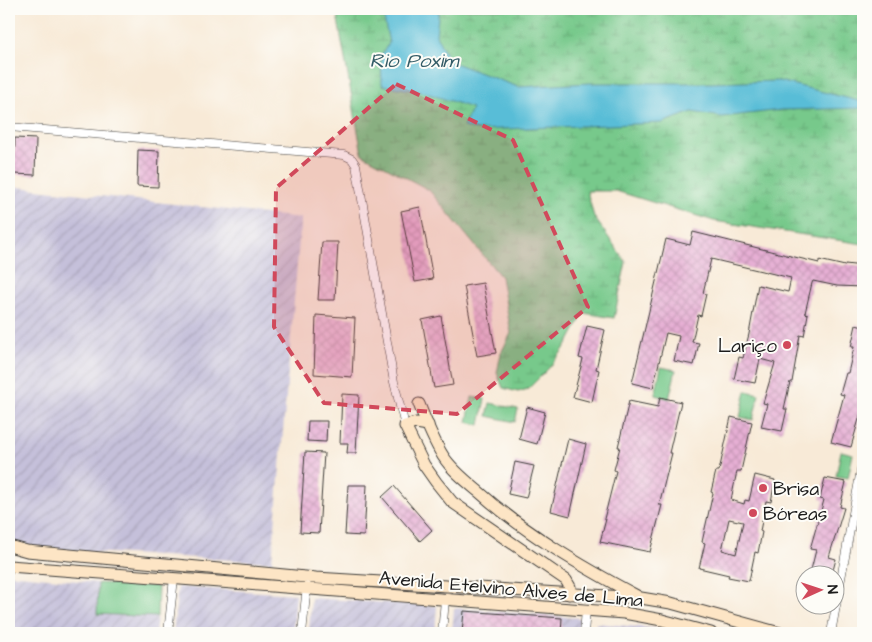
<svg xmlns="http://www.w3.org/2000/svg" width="872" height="642" viewBox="0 0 872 642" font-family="'Architects Daughter',sans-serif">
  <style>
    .industrial { fill: url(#industrial-furrows) }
    .green { fill: #77c98b; stroke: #4a7254 }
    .wetland { fill: url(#wetland-marsh); stroke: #4a7254 }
    .water { fill: #59bdd7; stroke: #3a6c7a }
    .building { fill: url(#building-cross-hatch); fill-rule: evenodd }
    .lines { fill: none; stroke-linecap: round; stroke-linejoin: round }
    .street-casing { stroke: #3d3b38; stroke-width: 9 }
    .secondary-casing { stroke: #3d3b38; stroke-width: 13 }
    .street { stroke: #fff; stroke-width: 8 }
    .secondary { stroke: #fde5c5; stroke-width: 11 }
    .marked { fill: #d1495b; fill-opacity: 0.2; stroke: #d1495b; stroke-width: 4; stroke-dasharray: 10 6; stroke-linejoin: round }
    .poi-dot { fill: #d1495b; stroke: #fdfcf7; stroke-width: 2 }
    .labels { text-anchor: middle; stroke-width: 4; stroke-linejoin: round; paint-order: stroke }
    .poi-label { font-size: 19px; fill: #1c1c1c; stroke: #fdfcf7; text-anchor: start }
    .street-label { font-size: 19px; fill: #1c1c1c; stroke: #fdfcf7 }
    .water-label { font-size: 20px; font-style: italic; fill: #345c67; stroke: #fdfcf7 }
  </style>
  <defs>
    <pattern id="industrial-furrows" width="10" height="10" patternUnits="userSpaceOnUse" patternTransform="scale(1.25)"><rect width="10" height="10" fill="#c5c0da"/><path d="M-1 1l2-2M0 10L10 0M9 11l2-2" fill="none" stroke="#a9a4ba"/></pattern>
    <pattern id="wetland-marsh" width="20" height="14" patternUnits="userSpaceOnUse" patternTransform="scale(1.25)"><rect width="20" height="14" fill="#77c98b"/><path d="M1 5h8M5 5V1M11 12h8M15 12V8" fill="none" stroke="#66ac77"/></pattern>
    <pattern id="building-cross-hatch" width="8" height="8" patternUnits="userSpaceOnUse" patternTransform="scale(1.25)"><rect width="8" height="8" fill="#e6afd4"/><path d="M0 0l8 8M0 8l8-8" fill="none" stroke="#c596b5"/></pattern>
  </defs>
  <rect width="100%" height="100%" fill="#fdfcf7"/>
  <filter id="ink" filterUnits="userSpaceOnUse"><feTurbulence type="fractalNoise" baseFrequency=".02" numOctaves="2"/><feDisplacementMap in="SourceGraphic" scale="10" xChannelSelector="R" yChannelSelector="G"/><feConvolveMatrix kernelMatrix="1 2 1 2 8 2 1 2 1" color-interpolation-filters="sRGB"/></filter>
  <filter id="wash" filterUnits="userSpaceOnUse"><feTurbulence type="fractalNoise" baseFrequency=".0096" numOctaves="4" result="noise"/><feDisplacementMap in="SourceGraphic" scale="20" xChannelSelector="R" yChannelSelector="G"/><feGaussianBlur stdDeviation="1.12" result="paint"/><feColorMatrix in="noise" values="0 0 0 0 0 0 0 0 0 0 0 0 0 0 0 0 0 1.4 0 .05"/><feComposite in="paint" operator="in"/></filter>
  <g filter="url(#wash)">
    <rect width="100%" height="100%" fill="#f8ead7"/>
    <!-- industrial -->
    <g class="industrial">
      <polygon points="9,186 301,218 272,562 40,549 9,541"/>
      <polygon points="9,574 98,583 97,614 157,617 155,633 9,633"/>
      <polygon points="178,587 296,594 293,633 173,633"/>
      <polygon points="311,598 437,606 435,633 309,633"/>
      <polygon points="454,608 580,618 578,633 452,633"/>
      <polygon points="596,623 662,629 676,633 595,633"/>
    </g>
    <!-- green -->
    <g class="green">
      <polygon points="661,367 676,370 669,399 655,395"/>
      <polygon points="746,391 759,394 753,420 740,417"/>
      <polygon points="472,397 485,399 480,425 467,422"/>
      <polygon points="490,403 518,409 515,422 487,416"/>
      <polygon points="841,451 853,454 848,478 836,476"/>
      <polygon points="98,583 158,586 157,617 97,614"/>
    </g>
    <!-- wetland -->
    <polygon class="wetland" points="336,9 863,9 863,244 714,221 616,191 587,191 594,217 626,262 614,318 584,313 567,345 549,368 528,389 518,392 503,388 497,373 501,353 511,333 501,277 429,190 362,154"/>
    <!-- water -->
    <polygon class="water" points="382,9 439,9 436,35 449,61 518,87 590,83 710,83 779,81 863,102 863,108 781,110 722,117 692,112 662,123 476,130 463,127 472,108 426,93 382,85 381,55 389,43"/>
    <g id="blocks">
      <!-- building -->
      <g class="building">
        <polygon points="15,138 36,139 35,175 14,174"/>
        <polygon points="138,150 159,151 158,187 137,186"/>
        <polygon points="420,207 433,279 415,282 401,211"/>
        <polygon points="693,232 819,263 819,260 845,266 845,264 863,266 863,287 837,286 813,281 812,283 805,313 808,314 804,336 800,335 792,382 790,382 784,409 787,409 782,431 761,427 767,404 763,403 775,363 760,359 755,383 734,379 739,357 743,358 749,334 758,285 788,292 791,278 711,259 703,293 706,294 701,316 698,315 692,342 699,343 694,365 674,361 679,336 666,333 653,388 632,383 666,239 690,245"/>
        <polygon points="322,242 338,242 335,300 318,300"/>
        <polygon points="483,283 496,353 477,356 464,286"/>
        <polygon points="316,315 355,318 352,377 314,374"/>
        <polygon points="441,316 453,385 434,388 422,320"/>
        <polygon points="856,325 863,327 863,390 860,402 863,402 863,405 851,447 831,442 844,395 840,394 846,373 848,373 854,347 851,347"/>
        <polygon points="587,326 605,330 596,369 599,370 592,402 573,397 583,359 579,358"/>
        <polygon points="342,394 359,395 356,453 347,453 348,443 340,443"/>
        <polygon points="660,397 681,402 669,453 672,453 659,505 662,505 650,552 600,542 606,519 604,519 616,471 614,470 620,447 618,447 629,401 658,407"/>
        <polygon points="527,407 545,412 537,444 519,439"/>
        <path d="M731 417 752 422 741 471H737L731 500 744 504 745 500 749 501 755 475 775 480 771 502 766 501 760 531 762 532 758 553 755 552 749 581 728 577 729 575 699 568 705 543 702 542 713 493 711 492 716 471H719ZM729 519 743 522 736 554 722 550Z"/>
        <polygon points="308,421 327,421 326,442 307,441"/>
        <polygon points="568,439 586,444 570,516 551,511"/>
        <polygon points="305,452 324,453 319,533 300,532"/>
        <polygon points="515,462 534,466 526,498 508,494"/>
        <polygon points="825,478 846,482 840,507 844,508 829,557 836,559 832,574 810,574 816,550 810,549 824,500 820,499"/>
        <polygon points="348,485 367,485 364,536 345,535"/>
        <polygon points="394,486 432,530 420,541 382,497"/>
        <polygon points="464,611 562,618 561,633 462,633"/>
      </g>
    </g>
  </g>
  <g filter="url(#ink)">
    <use href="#blocks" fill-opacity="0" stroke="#3d3b38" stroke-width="1"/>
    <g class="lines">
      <!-- street casing -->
      <g class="street-casing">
        <g id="street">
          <polyline points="9,127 344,155 352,159 356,165 394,382 405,426"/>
          <polyline points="168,633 174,578"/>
          <polyline points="302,633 307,586"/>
          <polyline points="442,633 445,600"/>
          <polyline points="584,633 586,610"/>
          <polyline points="831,633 863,459"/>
        </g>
      </g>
      <!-- secondary casing -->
      <g class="secondary-casing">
        <g id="secondary">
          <path d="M419 404C426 422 433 440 443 456 452 470 466 481 478 491 526 534 581 566 637 596"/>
          <polyline points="428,425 416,423 405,426 424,465 436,482 452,502 566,580 570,587 569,594"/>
          <polyline points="9,546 27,551 316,578 641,598 671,603 780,633"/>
          <polyline points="9,566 624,613 662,620 711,633"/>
        </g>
      </g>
      <!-- street -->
      <use href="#street" class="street"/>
      <!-- secondary -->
      <use href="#secondary" class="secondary"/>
    </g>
  </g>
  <!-- marked area -->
  <path class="marked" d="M396 84 513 140 588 307 457 414 324 403 274 327 276 188Z"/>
  <!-- markers -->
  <g class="poi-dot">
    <circle cx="787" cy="345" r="5"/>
    <circle cx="763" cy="488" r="5"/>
    <circle cx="753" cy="513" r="5"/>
  </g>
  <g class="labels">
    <!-- poi labels -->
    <g class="poi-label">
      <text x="777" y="352" text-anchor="end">Lariço</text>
      <text x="773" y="495">Brisa</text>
      <text x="763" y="520">Bóreas</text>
    </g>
    <!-- street labels -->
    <g class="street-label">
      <text transform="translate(511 588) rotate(5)" y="7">Avenida Etelvino Alves de Lima</text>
    </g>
    <!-- water labels -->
    <g class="water-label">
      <text x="414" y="67">Rio Poxim</text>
    </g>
  </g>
  <!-- margin -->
  <rect width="872" height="642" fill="none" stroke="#fdfcf7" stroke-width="30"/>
  <!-- north arrow -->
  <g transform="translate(820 590) rotate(87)"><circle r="24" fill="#fdfcf7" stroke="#a3a29f"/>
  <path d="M0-4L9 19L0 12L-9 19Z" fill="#d1495b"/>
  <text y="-8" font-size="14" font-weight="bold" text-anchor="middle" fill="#1c1c1c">N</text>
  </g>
</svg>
